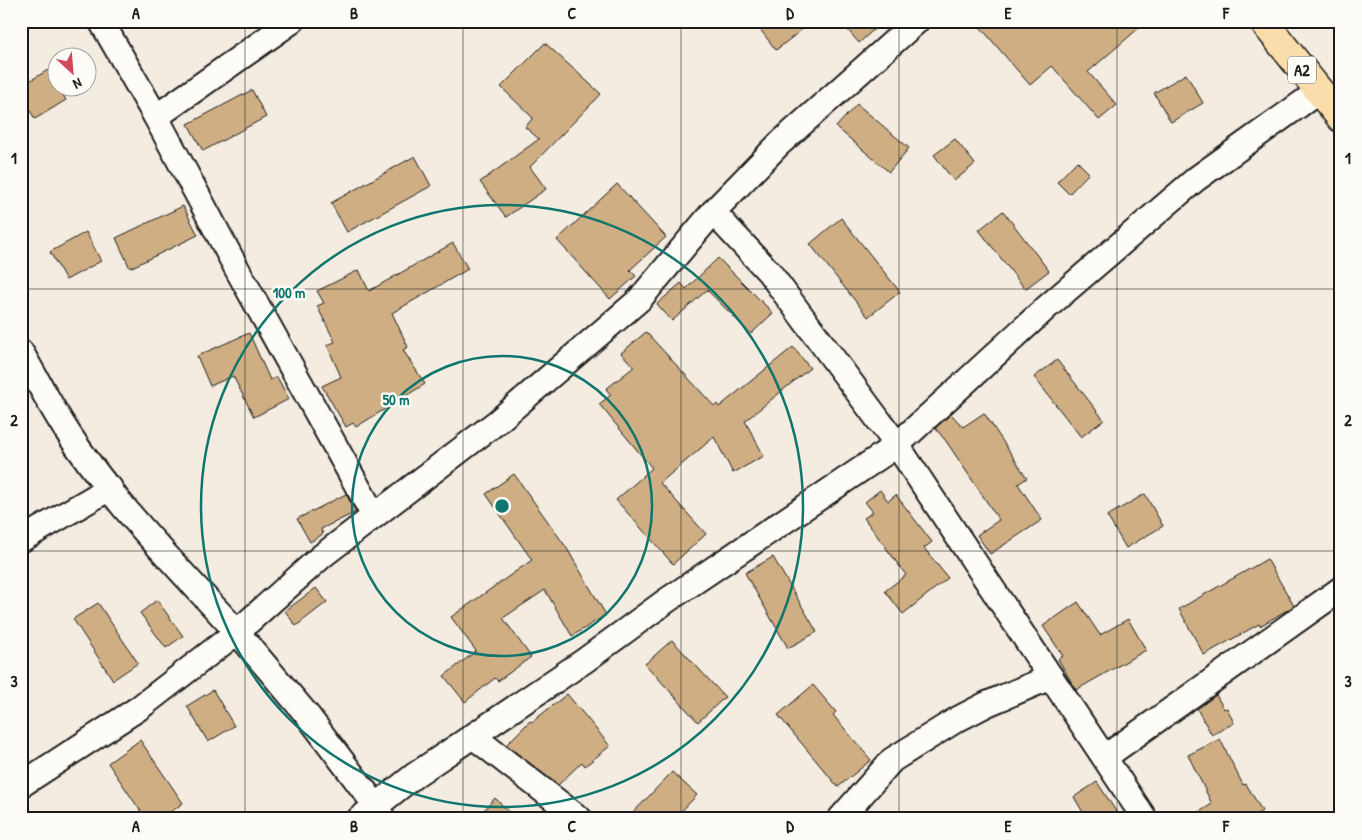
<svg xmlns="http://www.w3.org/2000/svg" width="1362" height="840" viewBox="0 0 1362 840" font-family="'Patrick Hand',sans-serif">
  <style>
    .building { fill: #d0ae83; stroke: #1c1c1c }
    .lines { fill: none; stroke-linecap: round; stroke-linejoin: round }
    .street-casing { stroke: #1c1c1c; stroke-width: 28 }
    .highway-casing { stroke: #1c1c1c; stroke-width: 31 }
    .street { stroke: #fdfcf7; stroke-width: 24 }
    .highway { stroke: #faddab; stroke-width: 28 }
    .grid { fill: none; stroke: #1c1c1c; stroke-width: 1; stroke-opacity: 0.55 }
    .ring { fill: none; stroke: #0f766e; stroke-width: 2.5 }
    .labels { text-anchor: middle; stroke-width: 5; stroke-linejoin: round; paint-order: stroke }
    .shield { fill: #fdfcf7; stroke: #605f5e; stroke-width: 1 }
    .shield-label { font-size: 16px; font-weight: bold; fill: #1c1c1c }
    .centre { fill: #0f766e; stroke: #fdfcf7; stroke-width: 2.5 }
    .ring-label { font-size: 15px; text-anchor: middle; font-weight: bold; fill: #0f766e; stroke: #fdfcf7; stroke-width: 5; stroke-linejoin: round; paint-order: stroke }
    .neatline { fill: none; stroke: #1c1c1c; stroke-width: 2 }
    .grid-label { font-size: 16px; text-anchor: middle; font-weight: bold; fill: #1c1c1c }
  </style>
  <rect width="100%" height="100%" fill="#f4ece0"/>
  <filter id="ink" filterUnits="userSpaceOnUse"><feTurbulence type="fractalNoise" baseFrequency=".02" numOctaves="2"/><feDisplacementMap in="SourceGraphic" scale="10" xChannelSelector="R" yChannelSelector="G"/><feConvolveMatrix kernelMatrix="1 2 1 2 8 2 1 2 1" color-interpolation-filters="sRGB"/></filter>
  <g filter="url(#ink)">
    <!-- building -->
    <g class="building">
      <polygon points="768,21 813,21 776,50 759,28"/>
      <polygon points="840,21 883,21 859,43"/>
      <polygon points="975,21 1147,21 1088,72 1117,105 1099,120 1052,66 1030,85"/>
      <polygon points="545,43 601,94 530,167 546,189 506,217 480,182 539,139 525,127 533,118 501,87"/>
      <polygon points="48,70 66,100 35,119 21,96 21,86"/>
      <polygon points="1186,74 1203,103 1171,122 1154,93"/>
      <polygon points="252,90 266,117 203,151 188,124"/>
      <polygon points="857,104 909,148 889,172 836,127"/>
      <polygon points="955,139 975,164 954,181 934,155"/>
      <polygon points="415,156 431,186 347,232 331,203"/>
      <polygon points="1077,161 1089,173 1069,194 1057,182"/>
      <polygon points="617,184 666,237 630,270 636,276 610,299 557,240"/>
      <polygon points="183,206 198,235 130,268 116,238"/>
      <polygon points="1003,211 1049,271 1025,289 979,230"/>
      <polygon points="841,218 900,292 868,317 810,244"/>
      <polygon points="86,232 101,261 66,280 50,252"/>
      <polygon points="453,243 468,269 392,313 408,347 403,350 425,384 356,427 353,423 346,427 322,386 341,377 327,345 335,342 317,306 324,303 317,291 359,270 369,291"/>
      <polygon points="718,258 773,313 751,334 707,290 672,321 657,304 681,283 686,289"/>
      <polygon points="646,332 714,406 717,404 719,407 793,347 810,368 745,421 764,456 733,473 714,437 660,483 706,534 673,564 616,500 652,468 599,404 611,395 606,389 634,367 621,353"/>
      <polygon points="249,333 270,380 277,377 289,399 254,417 233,376 210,386 197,356"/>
      <polygon points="1057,360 1104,420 1081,437 1034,377"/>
      <polygon points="984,413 1027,478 1018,484 1042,520 990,554 977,535 999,520 946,441 935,428 951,414 963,427"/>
      <polygon points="514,474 566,547 606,615 572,636 545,590 503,618 531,657 498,681 495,678 465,702 444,676 476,651 451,617 532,560 486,494"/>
      <polygon points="880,490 888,501 896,495 932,542 924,548 948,578 903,614 885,591 906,575 864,518 873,512 865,502"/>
      <polygon points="346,494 356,512 321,529 323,534 310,542 297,519"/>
      <polygon points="1145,494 1163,526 1126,548 1107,516"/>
      <polygon points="773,557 817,632 788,648 745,573"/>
      <polygon points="1267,559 1294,606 1260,626 1259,624 1204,655 1179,609"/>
      <polygon points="316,588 327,602 296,626 285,611"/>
      <polygon points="157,600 183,636 166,648 140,613"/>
      <polygon points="1078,602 1100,635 1128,619 1146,650 1076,690 1058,659 1063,656 1043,626"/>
      <polygon points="98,603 138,663 113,680 73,619"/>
      <polygon points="672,640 725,697 698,722 645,664"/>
      <polygon points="813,685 836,712 833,715 871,760 838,787 778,715"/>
      <polygon points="213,690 234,726 208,742 187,706"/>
      <polygon points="567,694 610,746 585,766 582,762 558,785 506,745 530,721 532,722"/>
      <polygon points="1216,695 1224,709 1227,708 1234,723 1212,735 1197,709"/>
      <polygon points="1220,739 1243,785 1246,784 1262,811 1249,819 1188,819 1212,804 1188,755"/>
      <polygon points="140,740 183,803 161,819 146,819 108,763"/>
      <polygon points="672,772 697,795 674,819 627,819"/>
      <polygon points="1097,782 1121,819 1087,819 1074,797"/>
      <polygon points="495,798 517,819 476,819"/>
    </g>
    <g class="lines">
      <!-- street casing -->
      <g class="street-casing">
        <g id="street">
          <polyline points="101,21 156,117"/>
          <polyline points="292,21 156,117 237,269 374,516"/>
          <polyline points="713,212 769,272 897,445 1145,819"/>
          <path d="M21 352C35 376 48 401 63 425 111 501 177 566 237 632L322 556 497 422 639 300 713 212 779 144 917 21"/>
          <polyline points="21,540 110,488"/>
          <polyline points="474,737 580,819"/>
          <polyline points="1105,757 1341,589"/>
          <polyline points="21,785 139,708 237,632 308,716 376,806 415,775 584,661 666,601 897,445 1047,307 1196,179 1319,91"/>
          <polyline points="359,819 376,806 383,819"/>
          <polyline points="840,819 892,760 956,720 987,704 1051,677"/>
        </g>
      </g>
      <!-- highway casing -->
      <g class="highway-casing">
        <polyline id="highway" points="1263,21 1341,118"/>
      </g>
      <!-- street -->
      <use href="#street" class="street"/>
      <!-- highway -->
      <use href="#highway" class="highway"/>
    </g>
  </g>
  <!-- grid -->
  <path class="grid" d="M245 21V819M463 21V819M681 21V819M899 21V819M1117 21V819M21 289H1341M21 551H1341"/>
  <!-- distance rings -->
  <g class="ring">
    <circle cx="502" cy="506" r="150"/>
    <circle cx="502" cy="506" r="301"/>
  </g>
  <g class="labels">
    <!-- shield labels -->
    <rect class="shield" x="1288" y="56.5" width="28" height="27" rx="4"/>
    <g class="shield-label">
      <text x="1302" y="76">A2</text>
    </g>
  </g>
  <circle cx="502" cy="506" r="8" class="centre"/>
  <g class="ring-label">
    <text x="289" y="298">100 m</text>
    <text x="396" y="405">50 m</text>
  </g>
  <!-- margin -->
  <rect width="1362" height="840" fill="none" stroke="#fdfcf7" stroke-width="55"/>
  <!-- north arrow -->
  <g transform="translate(72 72) rotate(154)"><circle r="24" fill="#fdfcf7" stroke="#a3a29f"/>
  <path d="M0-4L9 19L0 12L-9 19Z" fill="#d1495b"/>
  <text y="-8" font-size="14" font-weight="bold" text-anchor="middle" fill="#1c1c1c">N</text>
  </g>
  <rect x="28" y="28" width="1306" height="784" class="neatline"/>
  <g class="grid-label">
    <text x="136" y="19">A</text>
    <text x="354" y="19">B</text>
    <text x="572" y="19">C</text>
    <text x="790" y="19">D</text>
    <text x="1008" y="19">E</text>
    <text x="1226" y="19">F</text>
    <text x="14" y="164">1</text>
    <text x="1348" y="164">1</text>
    <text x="14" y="426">2</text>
    <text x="1348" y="426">2</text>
    <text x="14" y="687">3</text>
    <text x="1348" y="687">3</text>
    <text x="136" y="832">A</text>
    <text x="354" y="832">B</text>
    <text x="572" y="832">C</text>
    <text x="790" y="832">D</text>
    <text x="1008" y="832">E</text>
    <text x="1226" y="832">F</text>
  </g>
</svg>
